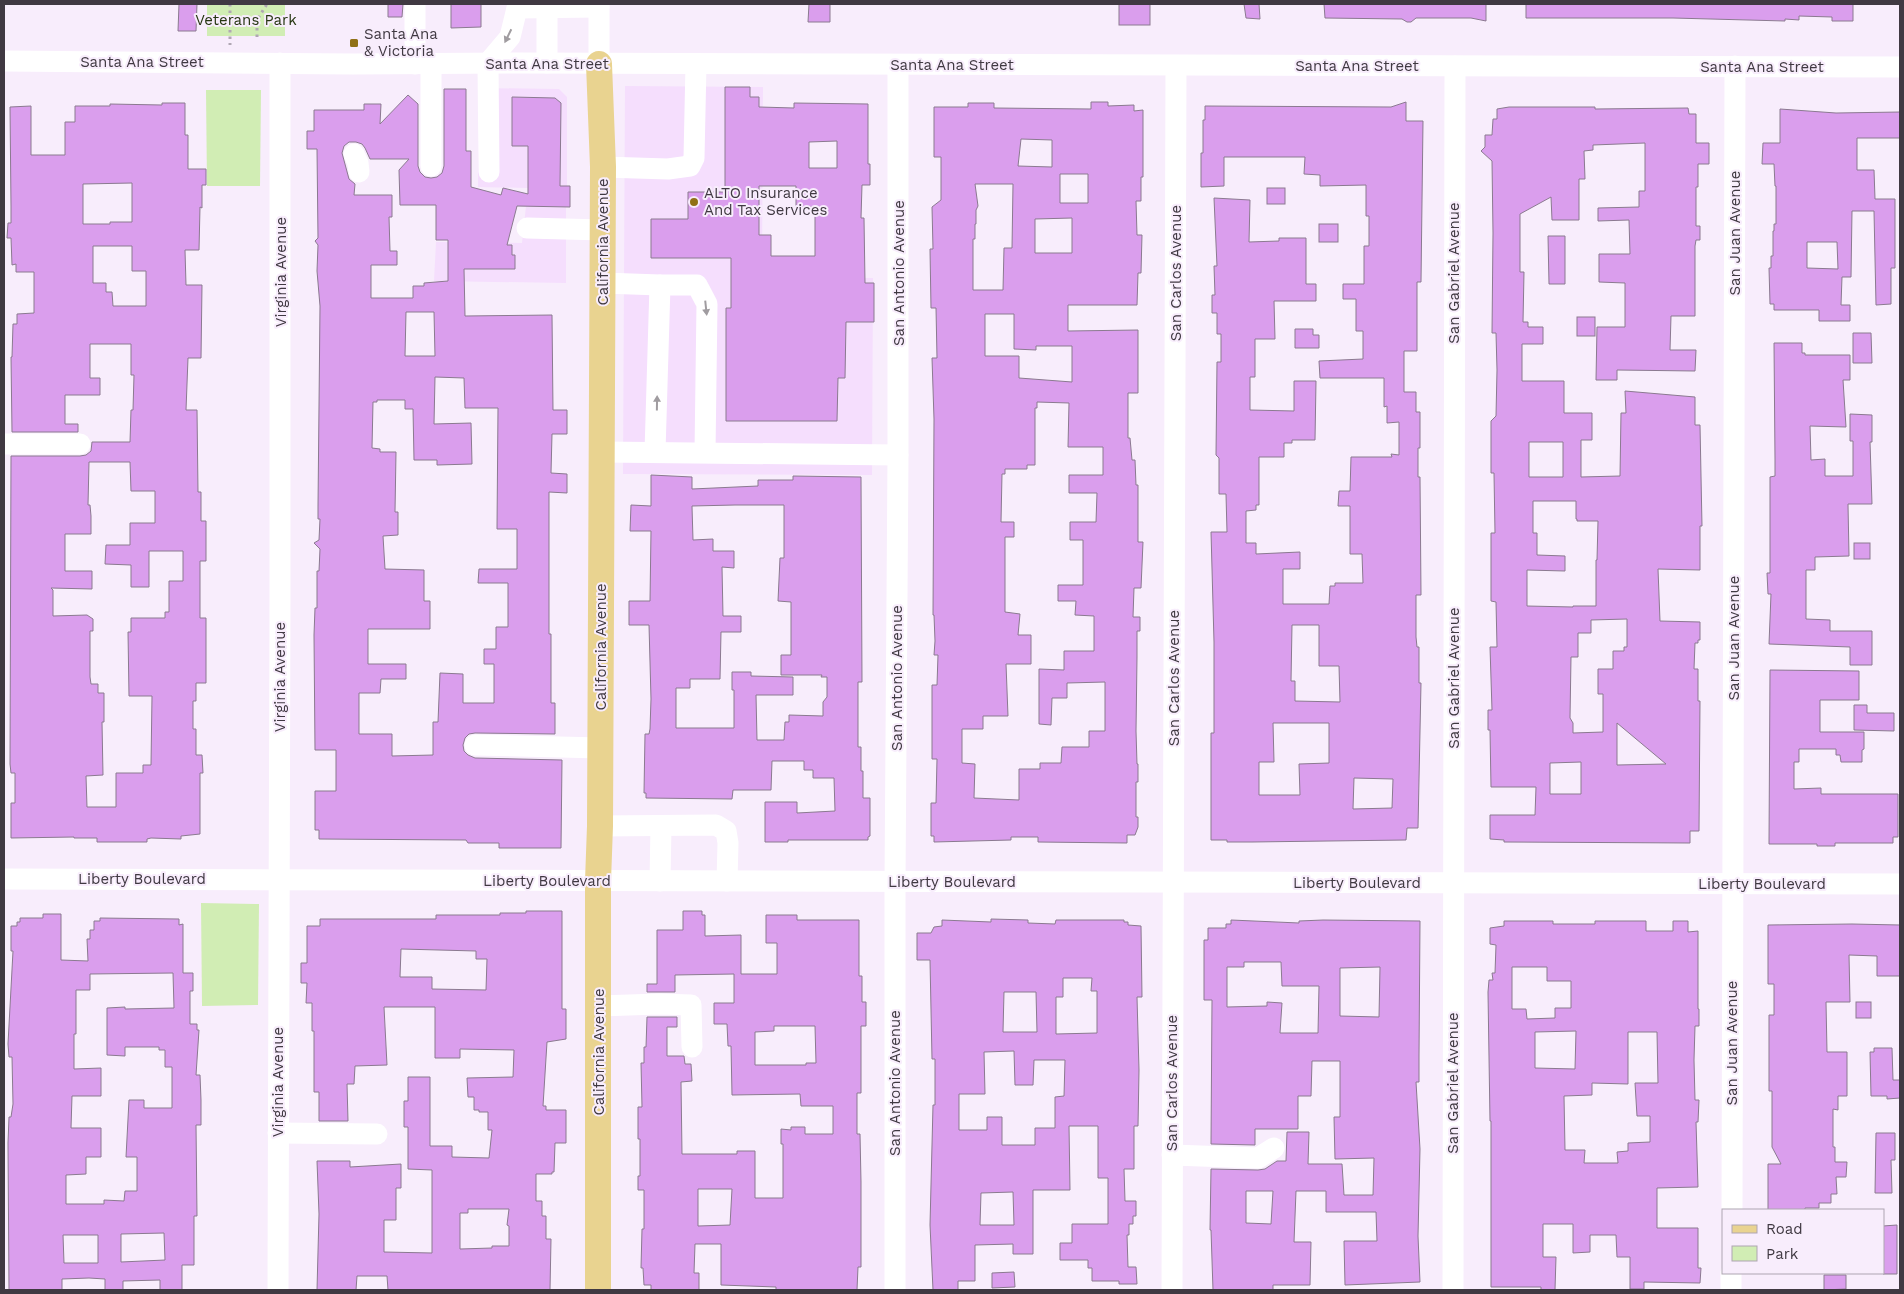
<svg xmlns="http://www.w3.org/2000/svg" width="1904" height="1294" viewBox="0 0 1904 1294" font-family="'Work Sans',sans-serif">
  <style>
    .built { fill: #f5defd }
    .green { fill: #d1edb4 }
    .building { fill: #da9eed; stroke: #8b7a90; fill-rule: evenodd }
    .lines { fill: none; stroke-linecap: round; stroke-linejoin: round }
    .path { stroke: #b0a7b3; stroke-width: 3; stroke-dasharray: 2.5 4; stroke-linecap: butt }
    .minor { stroke: #fff; stroke-width: 21 }
    .major { stroke: #e9d390; stroke-width: 26 }
    .oneway { fill: #a09ca0 }
    .poi-dot { fill: #907016; stroke: #f8edfc; stroke-width: 2 }
    .labels { text-anchor: middle; stroke-width: 4; stroke-linejoin: round; paint-order: stroke }
    .park-label { font-size: 15px; fill: #263611; stroke: #f8edfc }
    .poi-label { font-size: 15px; fill: #403942; stroke: #f8edfc; text-anchor: start }
    .street-label { font-size: 15px; fill: #403942; stroke: #f8edfc }
  </style>
  <rect width="100%" height="100%" fill="#f8edfc"/>
  <!-- built -->
  <g class="built">
    <polygon points="625,86 763,87 762,277 873,278 872,475 623,474"/>
    <polygon points="479,88 559,89 567,97 567,186 570,186 570,207 566,207 566,283 434,281 436,242 522,243 528,188 478,187"/>
  </g>
  <!-- green -->
  <g class="green">
    <rect x="207" y="4" width="78" height="32"/>
    <polygon points="206,90 261,90 260,186 207,186"/>
    <polygon points="201,903 259,904 258,1005 202,1006"/>
  </g>
  <!-- building -->
  <g class="building">
    <polygon points="179,4 197,4 196,31 178,31"/>
    <polygon points="388,4 403,4 402,17 388,17"/>
    <polygon points="451,4 481,4 481,27 451,28"/>
    <polygon points="809,4 830,4 830,22 808,22"/>
    <rect x="1119" y="4" width="31" height="21"/>
    <polygon points="1244,4 1259,4 1260,19 1246,18"/>
    <polygon points="1324,4 1486,4 1486,21 1471,18 1416,18 1411,22 1407,22 1402,19 1325,18"/>
    <polygon points="1526,4 1853,4 1853,21 1832,21 1832,17 1799,16 1799,20 1785,19 1785,21 1673,18 1526,18"/>
    <path d="M725 87H750V97H759V107L794 108V103L868 104V164H870V185H862L861 218H864L865 283H874V322H846L845 378H838L837 421H726V308H731V258H651V219H688V192H725ZM837 141V168H809V142ZM759 186H796V207H815V256H771V235H759Z"/>
    <path d="M444 89H466V151H471V187L501 195 503 188 528 194V146H512V97L555 98 561 103 560 186H570V207L517 206 507 245H512V255H515V269H464L465 316 552 315 553 410H567V434H552L551 473 567 474V493L549 492V634H551V703H555V734L475 733 469 734 465 738 463 745 464 751 468 755 475 758 562 760 561 848H499V843H468L466 840 319 839V830H315V791H336V750H315L314 635 315 608H317V571H319L320 549 314 543 319 540 320 519H318V506L320 306 317 271 318 245 315 241 318 238 317 149H307V131H314V110H364V104H381L380 124 408 95 418 104V166L420 172 425 177 431 178 437 177 442 173 444 166ZM356 142 362 144 365 148 370 159H409L399 170 400 205H436V240H448V281L424 283V286H413V298H371V265H397V251H390L389 217H392V195H354L355 184 349 179 342 153 344 146 349 142ZM406 312H434L435 356H405ZM435 377 464 378 465 408H498L497 529H517V569H479L478 583H508V627H496V649H484V664H494V703H463V674L440 673 438 722H433V755L392 756V734H359V693H380L381 679H406V664H368V629H430V601H424V570L385 569 383 536 398 535V512H395L396 452H380V449L372 448 373 402H377V400H405V409H413L414 460H437V465L472 464 471 423 434 424Z"/>
    <path d="M1091 102H1108V106L1134 105V111L1143 110V177H1141V201H1136L1137 235H1142L1141 273H1138L1137 305H1068V331L1138 330V393H1128V438H1130L1132 460H1135L1136 485H1138V542H1143L1141 588H1134L1133 617H1140V631H1137V657L1136 731 1137 764H1138V782H1136V817H1138V827L1135 835H1127V843L1038 842V837H1011V840L934 842V836H931V803H936L937 759H932V685H937L938 655H934L935 641 934 615H933L934 419 932 358H937L936 308H931L930 249H933L932 207 941 200V157H934V107H968V103H994V108L1091 109ZM1021 139 1052 140V167L1018 166ZM1060 174H1088V203H1060ZM975 184H1013L1012 248H1004L1003 290H973V239H975V224H976V210L978 206ZM1072 218V253H1035V219ZM985 314H1014V349L1036 350V346H1072V382L1019 378V356H985ZM1037 402 1069 403 1068 447H1103V475H1069V493H1097L1096 522H1070V540H1083V585H1058V601H1076L1075 615 1094 616V651H1064V670L1039 669V724L1051 725 1052 698H1067V683L1105 682V731H1089V747H1062L1061 763H1040V769H1019V800L974 798 975 764 962 763V729H983V716H1008L1006 664H1031V635H1018L1020 614 1005 612V537H1014V522H1001L1002 474H1005V469H1027V465H1035V408H1037Z"/>
    <path d="M1406 102V121H1423L1421 282H1417V351H1404V392H1416V412H1420V448H1418V477H1420L1421 595H1416V637L1417 647H1419V683H1421L1418 828H1407L1406 840 1252 842H1227V840H1211V733H1214V642L1211 532H1227L1226 494H1219V458L1216 455 1217 362H1221V334H1217V313H1212V295H1215L1214 266H1217L1214 198 1250 200 1249 242 1279 241V238H1306V284H1316V301H1274L1275 339H1255V377H1250V410L1294 411V381H1316L1315 440H1292V443H1284V457H1259V505H1256V510L1246 511V543H1256V554L1300 552V569H1283V604H1329L1330 586H1335V583H1363L1362 554H1350V506H1338L1339 491H1350L1351 457H1392L1391 454 1399 455V422L1387 423V406L1384 407V378H1320L1319 361 1363 359V331H1356V299H1343V284H1364V246H1369V216H1366V185L1320 186V175L1304 174 1305 157H1224V186L1201 187V153H1203V120H1205V106L1391 107ZM1292 625H1319V666H1339L1340 702 1295 701V681H1291ZM1273 723H1329V763L1299 764 1300 795H1259V762H1274ZM1354 778 1393 779 1392 808 1353 809Z"/>
    <path d="M162 103H185V135H188V169H206V185H202V208L200 207 199 250H185L186 285H202L201 358H188L186 410H197L198 492H201V521H206V561H200V618H206V683H196V701H193V729H196V755H202L203 773H200V834L181 836V839L151 838 147 839V842H97V838H74V837L11 838V803H15V773H11L10 764 11 456H80L86 455 91 451 92 442H130L131 410H133L134 375H131V344H90V378H100V395H65V424H78V432H12L11 357H12L13 324H17V314L34 313V272H16V264L12 265 11 238H7L8 223H11V206L10 107 31 106V155H65V122H75V106H110V104L162 105ZM132 183V222H110V224H83V184ZM93 246H132V271H146V306H113L112 292H106V283H93ZM89 462H130L131 491H155V523H130V545H106L105 564 131 565V587H149V551H183V581H169V612H165V618H131V632H128L129 696H152L151 765H143V773H116V807H87L86 776 103 775 102 722H104V693H98V684H91L90 677V631H93V619L87 615 53 616V590L51 588 92 589V571H65V534H91V516L90 505H88Z"/>
    <path d="M1509 107H1595V109L1688 108 1689 114H1696V143H1709V164H1698V187H1696V226H1700V240H1696L1695 246V316H1671L1670 350H1696L1695 371 1617 370V380H1596L1597 327H1625V283L1599 282V254H1630L1629 220 1598 221V208L1639 207V191H1645V143L1593 145V150L1584 151 1585 179H1579V220H1552L1551 197 1520 214V272H1524L1523 322H1528V327H1543V344H1522V381H1564V413H1592V440H1581V477L1620 476 1621 413H1626L1625 391 1695 397V425H1700L1702 526H1700V570L1658 569 1660 621 1700 622V640H1698V643H1695L1694 669H1698V701H1700L1699 831H1690V843L1504 842V840L1490 839V815H1535L1536 787H1491L1490 730H1488V710H1492L1490 647H1497L1496 602 1491 601V533H1495L1494 473H1491V421L1496 416 1497 370 1496 333H1492L1493 233 1492 161 1481 151 1485 147V135H1492L1493 119H1497V109ZM1529 442H1563V477H1529ZM1533 501H1576V519H1577V521H1598L1597 560H1596V606H1573V607L1527 606V570L1565 571V556L1537 555V533H1533ZM1627 619V647H1624V651H1613V669H1598V694H1603V732L1573 733V723L1570 718 1571 657H1578V633H1591V620ZM1617 723 1666 764 1617 765ZM1581 762V794H1550V763Z"/>
    <path d="M1780 109 1836 113 1900 112V138H1857V170H1874L1875 199H1895V268H1891V304L1876 305 1874 211H1852L1851 277H1842L1841 305H1850V321H1819V310H1774V304H1770L1769 268H1771V256H1773V231H1774V224H1776V186H1775L1774 164H1762L1763 143H1780ZM1807 242H1837L1838 269 1807 268Z"/>
    <rect x="1267" y="188" width="18" height="16"/>
    <rect x="1319" y="224" width="19" height="18"/>
    <polygon points="1548,236 1565,236 1565,284 1549,284"/>
    <rect x="1577" y="317" width="18" height="19"/>
    <polygon points="1295,329 1313,329 1313,335 1319,335 1319,348 1295,348"/>
    <polygon points="1853,333 1871,333 1872,363 1853,363"/>
    <polygon points="1774,343 1802,343 1802,353 1805,353 1805,355 1850,355 1850,380 1843,380 1846,427 1810,426 1811,460 1825,459 1825,476 1853,476 1853,441 1850,441 1850,414 1872,415 1872,442 1870,442 1872,504 1848,504 1849,556 1815,557 1815,570 1806,570 1806,619 1830,620 1830,631 1872,631 1872,665 1850,665 1850,647 1769,644 1771,594 1768,594 1767,573 1770,573 1770,477 1775,476 1775,459"/>
    <path d="M651 475 692 477V489L758 486V480H793V476L861 477 862 682H858V747H861V771H863V798H870V836L868 837V840H788V842H765V802H797V813L835 811 834 778H813V770H804V761H772L771 790H733L732 799 646 798V793H644L645 734H649L650 729 651 699 649 625H629V601H650L651 531H630L631 505 651 506ZM735 505H784V558H780L778 601 791 602V655H781V675H822L821 677H827V697L823 702V716L789 715V722H785L784 740H757L756 695H793V677L751 676V672H732V690H734V728H676V688H690V679H720L721 632H741V616H723L722 567 734 568V551H713V539L693 540 692 506Z"/>
    <rect x="1854" y="543" width="16" height="16"/>
    <polygon points="1770,670 1859,671 1859,700 1820,700 1820,732 1864,732 1864,749 1862,750 1862,762 1841,762 1840,755 1836,755 1836,749 1799,749 1799,762 1794,762 1794,789 1821,788 1821,794 1898,794 1898,837 1893,837 1893,843 1835,843 1835,846 1817,846 1817,844 1769,844"/>
    <polygon points="1854,705 1867,705 1867,713 1894,713 1894,731 1854,730"/>
    <path d="M526 911H562V1009H566V1039L547 1042 543 1106H546V1110H566V1143H555L554 1172H552V1174H536V1201H542V1216H546V1239H551L550 1290H388L387 1276H357L356 1290H317L319 1214 317 1161H350V1167L401 1164V1188H396V1220H384V1252L432 1253V1170L408 1169V1127H404V1101H408V1077H430V1146H452V1157L489 1158 492 1130H488V1112H479V1110H474V1097H468L467 1078 513 1077 514 1050 460 1049V1058H435V1007H384L387 1065 355 1066 354 1084H347L348 1121H319V1092H314V1031H312V1003H306L307 983H301V963H307V926H320V919H436V915H500V913H526ZM401 949 476 951V959H487L486 990 432 989V977H400ZM468 1209H509L507 1225 509 1226V1246H492V1248L460 1249V1213H468Z"/>
    <path d="M683 911H702V915H705V936L741 935V974H777V943H766V915H797V920H859V976H862V1002H866V1026H861V1093H857V1134H860L861 1182V1267H858L857 1290H776V1287L721 1285V1244H695L694 1273H699V1290H651V1285H644L643 1268H641L642 1229H644V1190H638V1176H640V1139H638V1107H642L641 1063H644V1047H646L647 1017H677V1027H667V1056H684L685 1064H691L692 1081 681 1082 682 1154H737V1151H755V1198H783V1144H781V1129L791 1130V1127H805V1134H833V1106H801L800 1094 732 1095 731 1046H728L727 1024H714V1003H734V974L675 975V992H647V984H657V930H683ZM774 1026H815L816 1063H806V1065H755V1032L774 1031ZM698 1189H732L730 1225 698 1226Z"/>
    <path d="M43 914H61V960L88 961 87 939H90V930H94V921H100V918L179 919V925L183 924V973H193V991H190V1024H197V1030H199L196 1075H200L201 1100V1125H196L197 1216H194V1265H182V1290H160V1280L123 1281V1290H105V1279L89 1278 62 1279V1290H9L8 1143 9 1117H11L13 1104 12 1057H9L8 1044 13 951H11V926H17V922H20V918H43ZM173 973 174 1008 125 1009V1007L107 1008V1055L125 1056V1047H159V1050H165V1067H172V1108H144V1100H129L126 1157H137V1191H125L124 1201 104 1200V1204H66V1175L86 1174V1157H101V1128H71L72 1096H101V1068L74 1069V1034H76V990H90V974ZM164 1233 165 1260 121 1262V1234ZM63 1235H98V1263H64Z"/>
    <path d="M991 919 1028 920V923L1055 924 1056 920H1124V922H1128V925L1141 926 1142 997H1137L1139 1070 1138 1126H1134V1169H1124L1125 1201H1136V1216H1133V1224H1129V1235H1127L1128 1267H1136L1137 1284H1119V1281H1092V1268H1088V1260H1060V1243H1072V1224H1108V1178H1098V1126H1069L1070 1190H1033V1254H1013V1244L975 1245V1281H958V1290H933L930 1225 933 1105H935V1059H932L930 960H917V933H931L934 927 942 926V920L991 922ZM1063 978H1092L1091 991H1097V1033L1056 1034V997H1063ZM1004 992H1036L1037 1032H1003ZM1014 1051 1015 1085H1033L1034 1060H1065L1064 1096 1055 1097V1128H1035V1145H1002V1117H987V1130H959V1094H985L984 1052ZM1013 1192 1014 1225H980L981 1193Z"/>
    <path d="M1231 920 1299 923V921L1323 920 1420 921 1419 1056V1082H1416L1420 1149 1418 1236 1420 1282 1345 1285 1344 1241H1377L1376 1212H1326V1191H1296L1294 1242H1311L1310 1285H1273V1290H1213L1211 1230H1210L1211 1169 1258 1170 1265 1169 1277 1161H1286L1287 1132H1309L1308 1164H1342L1344 1195H1373L1374 1158 1335 1159 1334 1117H1340V1061H1312L1311 1096H1298V1129H1255V1145L1211 1144 1212 1000H1204V940H1208V928H1226V924H1231ZM1244 962H1281L1282 986H1319L1318 1033H1280L1282 1003 1267 1002V1006L1227 1007V967H1244ZM1380 967 1379 1017 1340 1016V968ZM1246 1191H1273L1271 1224 1246 1223Z"/>
    <path d="M1504 921H1553V924H1595V921H1646V931H1673V921H1688V932L1698 931V1009H1699V1026H1695L1694 1060 1695 1100H1699L1698 1122H1696L1698 1187 1657 1188V1228H1698V1268H1701L1700 1283 1644 1282V1289H1630V1257H1617L1616 1235H1590V1252L1573 1253V1224H1543V1257H1556L1555 1290H1541V1287H1491V1121H1490L1488 992 1489 980H1493L1492 973H1495L1496 945 1490 944V928L1504 926ZM1512 967H1547V981H1571V1008H1555V1018L1527 1019 1526 1009H1512ZM1576 1031 1575 1069 1535 1068V1032ZM1628 1032H1657L1658 1083H1635L1637 1116H1650V1142L1628 1143V1151L1617 1152 1618 1163H1584L1585 1150H1565L1564 1096 1592 1095V1083L1628 1084Z"/>
    <polygon points="1852,924 1900,925 1900,976 1877,976 1877,956 1849,955 1850,1002 1826,1002 1827,1052 1847,1052 1847,1096 1838,1096 1838,1110 1833,1109 1833,1147 1835,1147 1835,1162 1847,1162 1846,1177 1836,1177 1837,1194 1831,1194 1831,1203 1819,1203 1819,1208 1805,1208 1805,1210 1768,1210 1768,1164 1781,1164 1772,1147 1772,1091 1769,1091 1769,1015 1774,1015 1774,984 1768,984 1768,925"/>
    <rect x="1856" y="1002" width="15" height="16"/>
    <polygon points="1874,1048 1892,1048 1893,1080 1900,1080 1900,1098 1887,1099 1887,1096 1871,1096 1870,1052 1874,1052"/>
    <polygon points="1876,1133 1895,1133 1895,1160 1891,1160 1892,1193 1875,1193"/>
    <polygon points="1897,1225 1897,1274 1883,1274 1883,1226"/>
    <polygon points="1014,1272 1015,1287 992,1288 992,1273"/>
    <polygon points="1824,1275 1846,1275 1846,1289 1824,1290"/>
  </g>
  <g class="lines">
    <!-- path -->
    <g class="path">
      <polyline points="230,4 230,45"/>
      <polyline points="257,37 257,20 267,4"/>
    </g>
    <!-- minor -->
    <g class="minor">
      <polyline points="415,4 415,64"/>
      <polyline points="547,7 547,63"/>
      <polyline points="517,8 599,7"/>
      <polyline points="4,61 353,64 522,63 1900,67"/>
      <polyline points="431,64 431,166"/>
      <polyline points="599,64 599,4"/>
      <polyline points="354,154 358,163 359,172"/>
      <polyline points="603,167 668,169 690,166 694,158 696,64"/>
      <polyline points="489,172 488,63 510,37 518,4"/>
      <polyline points="527,228 603,230"/>
      <polyline points="603,283 660,285"/>
      <polyline points="4,444 80,444"/>
      <polyline points="602,452 898,455"/>
      <polyline points="655,452 660,285 697,285 707,304 705,452"/>
      <polyline points="475,745 601,748"/>
      <polyline points="600,826 716,825 726,831 728,843 727,881"/>
      <polyline points="4,879 1900,884"/>
      <polyline points="660,881 661,826"/>
      <polyline points="599,1006 659,1004 691,1005 692,1047"/>
      <polyline points="278,1133 377,1134"/>
      <polyline points="1172,1155 1258,1158 1274,1148"/>
      <polyline points="1732,1210 1735,66"/>
      <polyline points="278,1290 280,597 280,63"/>
      <polyline points="895,1290 895,882 898,455 898,65"/>
      <polyline points="1172,1290 1176,66"/>
      <polyline points="1453,1290 1455,66"/>
      <polyline points="1731,1290 1731,1273"/>
    </g>
    <!-- major -->
    <polyline class="major" points="598,1290 598,881 600,826 603,167 599,64"/>
  </g>
  <!-- one-way arrows -->
  <defs><path id="oneway-solid" d="M-6-.8H1V-3.2L6.5 0L1 3.2V.8H-6Z" transform="scale(1.25)"/></defs>
  <g class="oneway">
    <use href="#oneway-solid" transform="translate(508 36) rotate(116)"/>
    <use href="#oneway-solid" transform="translate(706 308) rotate(84)"/>
    <use href="#oneway-solid" transform="translate(657 403) rotate(-89)"/>
  </g>
  <!-- markers -->
  <g class="poi-dot">
    <rect x="349" y="38" width="10" height="10" rx="2.5"/>
    <circle cx="694" cy="202" r="5"/>
  </g>
  <g class="labels">
    <!-- park labels -->
    <g class="park-label">
      <text x="246" y="25">Veterans Park</text>
    </g>
    <!-- poi labels -->
    <g class="poi-label">
      <text x="364" y="39">Santa Ana<tspan x="364" dy="17">&amp; Victoria</tspan></text>
      <text x="704" y="198">ALTO Insurance<tspan x="704" dy="17">And Tax Services</tspan></text>
    </g>
    <!-- street labels -->
    <g class="street-label">
      <text x="142" y="67">Santa Ana Street</text>
      <text x="547" y="69">Santa Ana Street</text>
      <text x="952" y="70">Santa Ana Street</text>
      <text x="1357" y="71">Santa Ana Street</text>
      <text x="1762" y="72">Santa Ana Street</text>
      <text transform="translate(1735 233) rotate(-90)" y="5">San Juan Avenue</text>
      <text transform="translate(603 242) rotate(-90)" y="5">California Avenue</text>
      <text transform="translate(281 272) rotate(-90)" y="5">Virginia Avenue</text>
      <text transform="translate(899 273) rotate(-90)" y="5">San Antonio Avenue</text>
      <text transform="translate(1176 273) rotate(-90)" y="5">San Carlos Avenue</text>
      <text transform="translate(1454 273) rotate(-90)" y="5">San Gabriel Avenue</text>
      <text transform="translate(1734 638) rotate(-90)" y="5">San Juan Avenue</text>
      <text transform="translate(601 647) rotate(-90)" y="5">California Avenue</text>
      <text transform="translate(280 677) rotate(-90)" y="5">Virginia Avenue</text>
      <text transform="translate(897 678) rotate(-90)" y="5">San Antonio Avenue</text>
      <text transform="translate(1174 678) rotate(-90)" y="5">San Carlos Avenue</text>
      <text transform="translate(1454 678) rotate(-90)" y="5">San Gabriel Avenue</text>
      <text x="142" y="884">Liberty Boulevard</text>
      <text x="547" y="886">Liberty Boulevard</text>
      <text x="952" y="887">Liberty Boulevard</text>
      <text x="1357" y="888">Liberty Boulevard</text>
      <text x="1762" y="889">Liberty Boulevard</text>
      <text transform="translate(1732 1043) rotate(-90)" y="5">San Juan Avenue</text>
      <text transform="translate(599 1052) rotate(-90)" y="5">California Avenue</text>
      <text transform="translate(278 1082) rotate(-90)" y="5">Virginia Avenue</text>
      <text transform="translate(895 1083) rotate(-90)" y="5">San Antonio Avenue</text>
      <text transform="translate(1172 1083) rotate(-90)" y="5">San Carlos Avenue</text>
      <text transform="translate(1453 1083) rotate(-90)" y="5">San Gabriel Avenue</text>
    </g>
  </g>
  <!-- border -->
  <rect width="1904" height="1294" fill="none" stroke="#403942" stroke-width="10"/>
  <!-- legend -->
  <rect x="1722" y="1209" width="162" height="65" fill="#f8edfc" stroke="#aea5b2"/>
  <rect x="1732" y="1225" width="25" height="8" fill="#e9d390" stroke="#aea5b2"/>
  <text x="1766" y="1234" font-size="15" fill="#403942">Road</text>
  <rect x="1732" y="1246" width="25" height="15" fill="#d1edb4" stroke="#aea5b2"/>
  <text x="1766" y="1259" font-size="15" fill="#403942">Park</text>
</svg>
